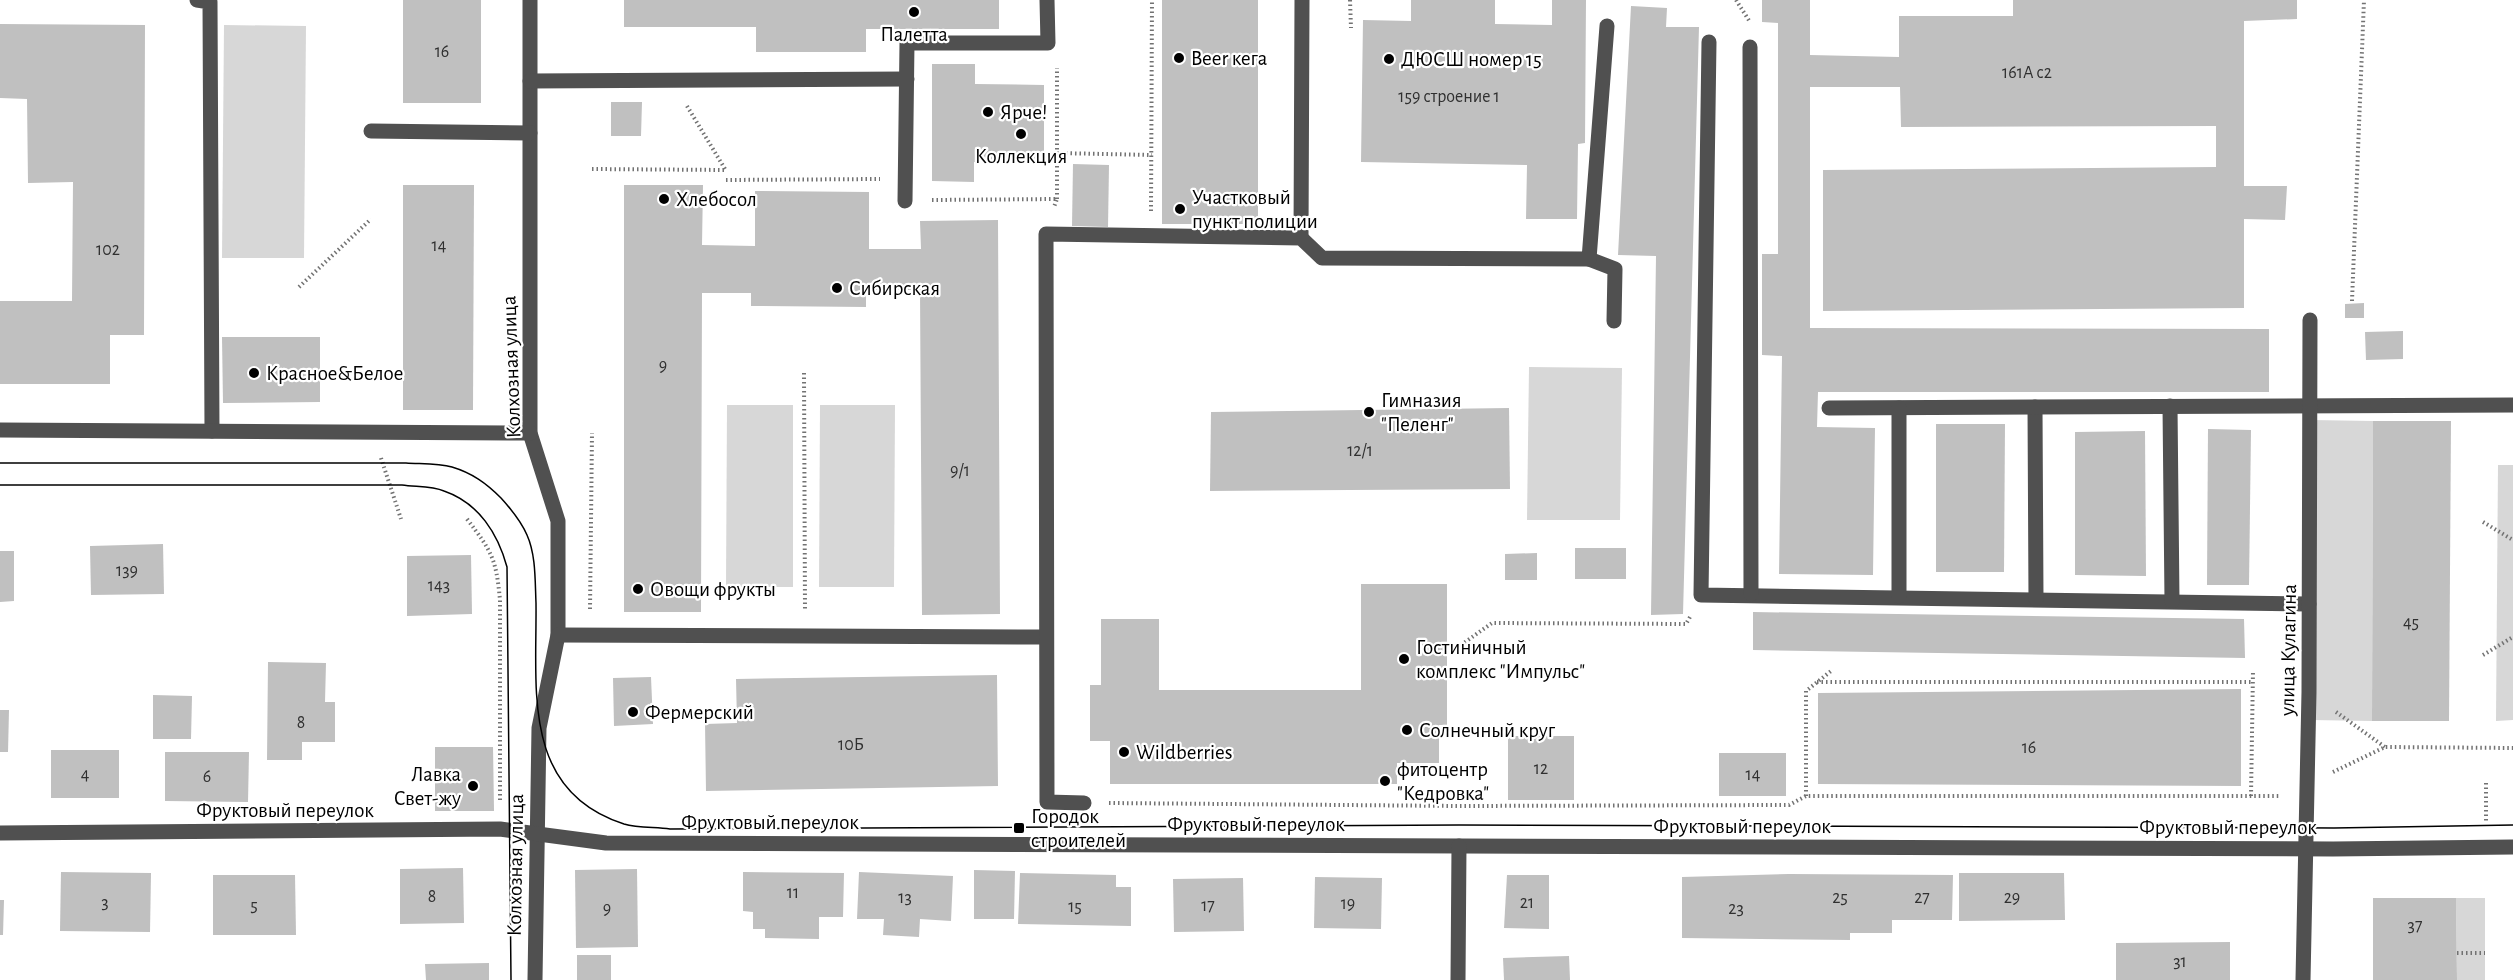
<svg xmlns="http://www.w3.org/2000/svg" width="2513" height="980" viewBox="0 0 2513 980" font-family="'Alegreya Sans',sans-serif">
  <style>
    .green { fill: #d7d7d7 }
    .building { fill: #c0c0c0 }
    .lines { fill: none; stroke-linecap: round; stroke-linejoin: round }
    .path { stroke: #727272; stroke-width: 4; stroke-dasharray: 1.5 3; stroke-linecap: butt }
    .minor { stroke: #505050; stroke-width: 15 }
    .tram { stroke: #000; stroke-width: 1.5 }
    .poi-dot { fill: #000; stroke: #fff; stroke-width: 2 }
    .labels { text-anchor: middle; stroke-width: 4.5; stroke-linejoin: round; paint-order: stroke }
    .number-label { font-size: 18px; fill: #303030 }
    .poi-label { font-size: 21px; fill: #000; stroke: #fff; text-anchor: start }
    .street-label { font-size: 21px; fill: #000; stroke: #fff }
  </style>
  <rect width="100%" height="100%" fill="#fff"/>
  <!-- green -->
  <g class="green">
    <polygon points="224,25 306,26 304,258 222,258"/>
    <polygon points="1529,367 1622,368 1620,520 1527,520"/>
    <polygon points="727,405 793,405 793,587 726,587"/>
    <polygon points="820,405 895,405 894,587 819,587"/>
    <polygon points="2311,420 2373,421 2372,721 2311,720"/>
    <polygon points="2498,465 2513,465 2513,720 2496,721"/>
    <polygon points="2456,898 2485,898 2485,980 2457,980"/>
  </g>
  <!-- building -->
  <g class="building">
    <rect x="403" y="0" width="78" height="103"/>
    <polygon points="624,0 999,0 999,29 866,29 866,52 756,52 756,27 624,27"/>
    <rect x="1162" y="0" width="96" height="224"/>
    <polygon points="1411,0 1495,0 1495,24 1552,25 1552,0 1586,0 1585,143 1578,144 1577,219 1526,219 1527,165 1361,162 1363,20 1411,21"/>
    <polygon points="1762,0 1810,0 1810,55 1899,57 1899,16 2013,16 2013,0 2297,0 2297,19 2244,21 2244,186 2287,186 2285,220 2244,219 2244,308 1823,311 1823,170 2216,167 2216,126 1901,127 1900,87 1810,87 1810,328 2269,329 2269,392 1818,392 1817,427 1875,428 1873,575 1779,574 1782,356 1762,355 1762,254 1778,254 1778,23 1762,22"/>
    <polygon points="1631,6 1667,8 1666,27 1699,27 1683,614 1651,615 1656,256 1618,255"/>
    <polygon points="0,24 145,25 144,335 110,335 110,384 0,384 0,301 72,301 73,182 28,183 27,99 0,98"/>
    <polygon points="932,64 975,64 975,84 1044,85 1044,162 974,162 974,182 932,181"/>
    <polygon points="611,102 642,102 641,136 611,136"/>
    <polygon points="1073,164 1109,165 1108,227 1072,226"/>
    <polygon points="403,185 474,185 473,410 403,410"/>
    <polygon points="624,185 703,185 702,245 755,246 755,191 869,192 869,249 921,249 920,221 998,220 1000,614 922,615 920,290 866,290 866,307 751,306 751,293 702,293 701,612 624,612"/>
    <polygon points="2364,303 2364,318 2345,318 2345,304"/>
    <polygon points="2403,331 2403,359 2366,360 2365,332"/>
    <polygon points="222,337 320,337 320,402 223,403"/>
    <polygon points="1509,408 1510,489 1210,491 1211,412"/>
    <polygon points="2373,421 2451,421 2449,721 2372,721"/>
    <polygon points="1936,424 2005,424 2004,572 1936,572"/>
    <polygon points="2208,429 2251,430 2249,585 2207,585"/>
    <polygon points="2145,431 2146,576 2075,575 2075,432"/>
    <polygon points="163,544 164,594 91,595 90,546"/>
    <rect x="1575" y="548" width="51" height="31"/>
    <polygon points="0,551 14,551 14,601 0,602"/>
    <polygon points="1537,553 1537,580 1505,580 1505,554"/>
    <polygon points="471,555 472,614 407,616 407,556"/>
    <polygon points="1361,584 1447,584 1447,725 1439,725 1439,763 1397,763 1397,784 1110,784 1110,741 1090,741 1090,685 1101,685 1101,619 1159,619 1159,690 1361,690"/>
    <polygon points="1753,612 2244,619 2245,658 1753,650"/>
    <polygon points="268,662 326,663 325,702 335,702 335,742 302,742 302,760 267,760"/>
    <polygon points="997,675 998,786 706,791 705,724 737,723 736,679"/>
    <polygon points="651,677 653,724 614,726 613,678"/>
    <polygon points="2241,689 2241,786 1818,784 1818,693"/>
    <polygon points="153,695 192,696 191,739 153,739"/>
    <polygon points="0,710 9,710 8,752 0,752"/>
    <rect x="1508" y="736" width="66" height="64"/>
    <polygon points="435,747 493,747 494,811 435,811"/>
    <rect x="51" y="750" width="68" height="48"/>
    <polygon points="165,752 249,752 248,802 165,801"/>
    <rect x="1719" y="753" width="67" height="43"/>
    <polygon points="463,868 464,923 400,924 400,869"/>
    <polygon points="637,869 638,947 576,948 575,870"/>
    <polygon points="974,870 1015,871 1014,919 974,919"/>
    <polygon points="61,872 151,873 150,932 60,931"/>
    <polygon points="743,872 844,873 843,917 819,917 819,939 765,938 765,929 753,929 753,912 743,911"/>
    <polygon points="859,872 953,876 951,921 920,919 919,937 883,935 884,919 857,919"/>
    <polygon points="1020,873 1116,875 1116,887 1131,887 1131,926 1018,924"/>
    <polygon points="1959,873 2064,873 2065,920 1959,921"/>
    <polygon points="1789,874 1953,875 1952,920 1892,920 1892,933 1850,933 1850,940 1682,938 1682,877"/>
    <polygon points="213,875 295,875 296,935 213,935"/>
    <polygon points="1507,875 1549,875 1549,929 1504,928"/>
    <polygon points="1315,877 1382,878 1381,929 1314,928"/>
    <polygon points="1243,878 1244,931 1174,932 1173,879"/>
    <polygon points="2373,898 2456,898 2457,980 2373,980"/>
    <polygon points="0,900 4,900 3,935 0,935"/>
    <polygon points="2230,942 2230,980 2116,980 2116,943"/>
    <rect x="577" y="955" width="34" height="25"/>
    <polygon points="1569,956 1570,980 1504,980 1503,958"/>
    <polygon points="489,963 489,980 426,980 425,964"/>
  </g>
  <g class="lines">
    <!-- path -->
    <g class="path">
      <polyline points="1350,0 1351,28"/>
      <polyline points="1736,0 1750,22"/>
      <polyline points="687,106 725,169"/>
      <polyline points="1057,153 1152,155"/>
      <polyline points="592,169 726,170"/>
      <polyline points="726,180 880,179"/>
      <polyline points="1057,199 1057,68"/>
      <polyline points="932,200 1057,199 1054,207"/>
      <polyline points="1151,211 1152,0"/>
      <polyline points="299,287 371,219"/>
      <polyline points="2352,301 2364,0"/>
      <polyline points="804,373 805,611"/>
      <polyline points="381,458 401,519"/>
      <path d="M467 519C492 552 496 558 500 600V803"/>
      <polyline points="2483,522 2513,540"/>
      <polyline points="590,609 592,433"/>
      <polyline points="1461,645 1492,623 1686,624 1690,617"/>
      <polyline points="2483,655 2513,637"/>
      <polyline points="1817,682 2253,682"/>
      <polyline points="2336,712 2385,747"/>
      <polyline points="2333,772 2385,747 2513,748"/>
      <polyline points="2486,783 2486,821"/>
      <polyline points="1806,796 1806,691 1831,671"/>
      <polyline points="2251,796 2253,671"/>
      <polyline points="1109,803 1459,806 1789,805 1806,796 2281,796"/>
      <polyline points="2457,953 2485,953"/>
    </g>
    <!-- minor -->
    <g class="minor">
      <polyline points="197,0 210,2 212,431"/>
      <polyline points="530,0 530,433 558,521 558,635 539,728 535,980"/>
      <polyline points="1709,42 1701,595 2309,604"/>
      <polyline points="1750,47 1751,594"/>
      <polyline points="530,81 907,79"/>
      <polyline points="371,131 530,133"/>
      <polyline points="905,201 907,43 1048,43 1047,0"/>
      <polyline points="1301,238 1302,0"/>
      <polyline points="1589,259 1615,269 1614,321"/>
      <polyline points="2170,406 2172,601"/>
      <polyline points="2035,407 2036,599"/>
      <polyline points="1829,408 2513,405"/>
      <polyline points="1899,408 1899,596"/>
      <polyline points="0,430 530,433"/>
      <polyline points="558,635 1045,637"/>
      <polyline points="1084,803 1047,802 1046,234 1301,238 1322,258 1589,259 1607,26"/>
      <polyline points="0,833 500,829 606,843 2333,849 2513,847"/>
      <polyline points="1458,980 1459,846"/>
      <polyline points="2303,980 2309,692 2310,320"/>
    </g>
    <!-- tram -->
    <g class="tram">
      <path d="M0 463H406C421 464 438 463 452 467 472 473 486 483 501 498 511 509 521 521 527 535 536 555 535 581 536 603 537 689 521 791 624 824 638 828 655 827 670 829L1459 825 2334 828 2513 825"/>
      <path d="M0 485H402C416 487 432 486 444 491 479 503 498 534 507 567L511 980"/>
    </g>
  </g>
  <!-- markers -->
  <g class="poi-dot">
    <circle cx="914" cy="12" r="6"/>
    <circle cx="1179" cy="58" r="6"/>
    <circle cx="1389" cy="59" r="6"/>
    <circle cx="988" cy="112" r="6"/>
    <circle cx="1021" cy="134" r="6"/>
    <circle cx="664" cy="199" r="6"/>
    <circle cx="1180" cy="209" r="6"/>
    <circle cx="837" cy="288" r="6"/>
    <circle cx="254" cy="373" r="6"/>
    <circle cx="1369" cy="412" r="6"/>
    <circle cx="638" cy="589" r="6"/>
    <circle cx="1404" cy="659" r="6"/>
    <circle cx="633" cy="712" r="6"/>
    <circle cx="1407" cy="730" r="6"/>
    <circle cx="1124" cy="752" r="6"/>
    <circle cx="1385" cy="781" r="6"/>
    <circle cx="473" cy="786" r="6"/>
    <rect x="1013" y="822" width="12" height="12" rx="3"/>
  </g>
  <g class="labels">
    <!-- number labels -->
    <g class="number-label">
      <text x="442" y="57">16</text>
      <text x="2027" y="78">161А с2</text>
      <text x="1449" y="102">159 строение 1</text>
      <text x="439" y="251">14</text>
      <text x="108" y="255">102</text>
      <text x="663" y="371">9</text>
      <text x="1360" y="456">12/1</text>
      <text x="960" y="476">9/1</text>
      <text x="127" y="576">139</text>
      <text x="439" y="591">143</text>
      <text x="2411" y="628">45</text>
      <text x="301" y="728">8</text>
      <text x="851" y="750">10Б</text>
      <text x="2029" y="753">16</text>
      <text x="1541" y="774">12</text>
      <text x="85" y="780">4</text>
      <text x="1753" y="780">14</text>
      <text x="207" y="782">6</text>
      <text x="793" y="898">11</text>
      <text x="432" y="902">8</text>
      <text x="905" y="903">13</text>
      <text x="1840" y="903">25</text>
      <text x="1922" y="903">27</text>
      <text x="2012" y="903">29</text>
      <text x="105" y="908">3</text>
      <text x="1527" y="908">21</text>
      <text x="1348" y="909">19</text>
      <text x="254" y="911">5</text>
      <text x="1208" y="911">17</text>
      <text x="1075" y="912">15</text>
      <text x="607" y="914">9</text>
      <text x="1736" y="914">23</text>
      <text x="2415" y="931">37</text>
      <text x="2180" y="967">31</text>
    </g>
    <!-- poi labels -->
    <g class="poi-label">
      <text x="914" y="41" text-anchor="middle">Палетта</text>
      <text x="1191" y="65">Beer кега</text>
      <text x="1401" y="66">ДЮСШ номер 15</text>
      <text x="1000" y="119">Ярче!</text>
      <text x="1021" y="163" text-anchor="middle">Коллекция</text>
      <text x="1192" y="204">Участковый<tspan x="1192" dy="24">пункт полиции</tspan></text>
      <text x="676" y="206">Хлебосол</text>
      <text x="849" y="295">Сибирская</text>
      <text x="266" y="380">Красное&amp;Белое</text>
      <text x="1381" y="407">Гимназия<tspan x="1381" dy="24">"Пеленг"</tspan></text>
      <text x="650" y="596">Овощи фрукты</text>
      <text x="1416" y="654">Гостиничный<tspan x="1416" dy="24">комплекс "Импульс"</tspan></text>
      <text x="645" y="719">Фермерский</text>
      <text x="1419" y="737">Солнечный круг</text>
      <text x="1136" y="759">Wildberries</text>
      <text x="1397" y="776">фитоцентр<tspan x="1397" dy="24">"Кедровка"</tspan></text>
      <text x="461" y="781" text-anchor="end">Лавка<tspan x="461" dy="24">Свет-жу</tspan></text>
      <text x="1031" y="823">Городок<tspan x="1031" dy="24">строителей</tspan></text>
    </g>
    <!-- street labels -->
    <g class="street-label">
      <text transform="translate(511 367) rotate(-92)" y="7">Колхозная улица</text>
      <text transform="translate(2288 650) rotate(-89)" y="7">улица Кулагина</text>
      <text x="285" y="817">Фруктовый переулок</text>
      <text x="770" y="829">Фруктовый переулок</text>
      <text x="1256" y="831">Фруктовый переулок</text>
      <text x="1742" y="833">Фруктовый переулок</text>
      <text x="2228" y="834">Фруктовый переулок</text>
      <text transform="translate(515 865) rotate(-89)" y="7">Колхозная улица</text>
    </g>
  </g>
</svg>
